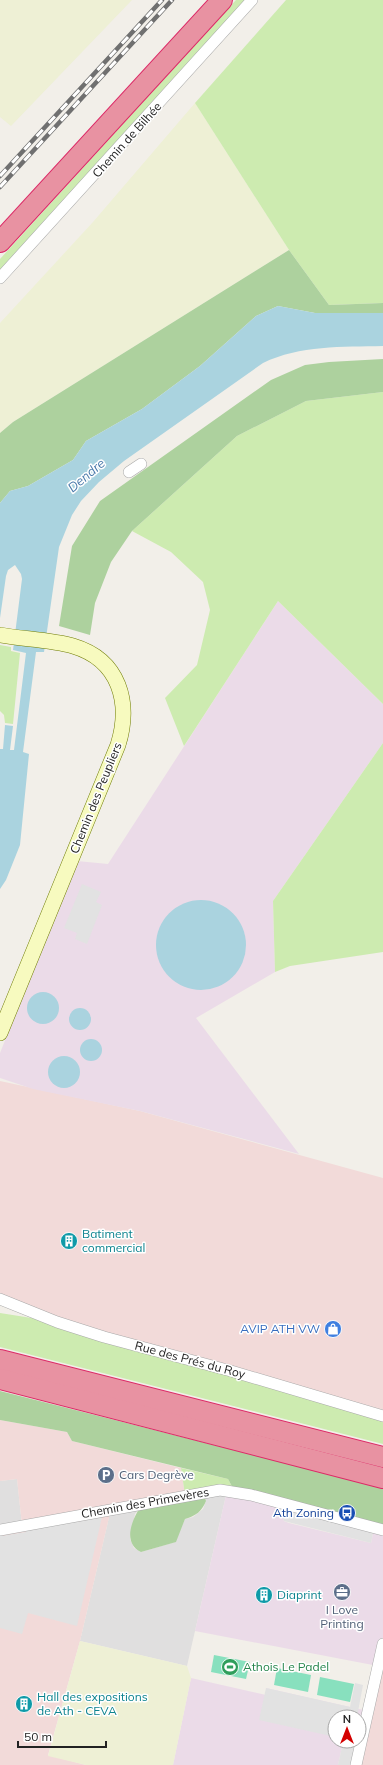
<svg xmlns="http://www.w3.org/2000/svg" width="383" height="1765" viewBox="0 0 383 1765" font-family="Mulish,sans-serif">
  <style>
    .residential { fill: #e0dfdf }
    .commercial { fill: #f2dad9 }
    .industrial { fill: #ebdbe8; fill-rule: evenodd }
    .farmland { fill: #eef0d5 }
    .grass { fill: #cdebb0 }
    .forest { fill: #add19e }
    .pitch { fill: #88e0be }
    .parking { fill: #e2e2e2 }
    .water { fill: #aad3df }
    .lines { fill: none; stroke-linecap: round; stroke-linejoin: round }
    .street-casing { stroke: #a9a9a9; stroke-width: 12 }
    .secondary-casing { stroke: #707d05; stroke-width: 16 }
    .highway-casing { stroke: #dc2a67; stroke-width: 22 }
    .street { stroke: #fff; stroke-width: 11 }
    .secondary { stroke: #f7fabf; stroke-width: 15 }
    .highway { stroke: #e892a2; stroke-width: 20 }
    .rail-casing { stroke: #707070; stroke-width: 4.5 }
    .rail { stroke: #fff; stroke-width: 3; stroke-dasharray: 9; stroke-linecap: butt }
    .labels { text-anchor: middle; stroke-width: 3; stroke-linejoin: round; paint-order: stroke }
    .street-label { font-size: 12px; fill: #222; stroke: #fff }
    .culture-label { font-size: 12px; fill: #0d838f; stroke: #fff; text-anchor: start }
    .shop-label { font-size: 12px; fill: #366cbe; stroke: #fff; text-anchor: end }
    .service-label { font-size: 12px; fill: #4e5e75; stroke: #fff; text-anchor: start }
    .transit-label { font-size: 12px; fill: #164399; stroke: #fff; text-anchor: end }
    .leisure-label { font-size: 12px; fill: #27864d; stroke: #fff; text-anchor: start }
    .water-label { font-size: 13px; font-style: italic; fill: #4a7aab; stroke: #fff }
  </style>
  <rect width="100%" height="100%" fill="#f2efe9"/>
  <!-- residential -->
  <g class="residential">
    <polygon points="17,1479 22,1525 0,1530 0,1481"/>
    <polygon points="227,1491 187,1666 80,1641 111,1509 143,1503 135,1514 130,1539 134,1548 141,1552 175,1542 185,1519 193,1517 203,1509 206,1501 204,1495"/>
  </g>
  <!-- commercial -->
  <g class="commercial">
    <polygon points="0,1081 140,1111 383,1178 383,1410 231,1371 0,1299"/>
    <polygon points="0,1420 67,1432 72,1441 181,1468 185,1495 111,1509 80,1641 48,1755 86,1765 0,1765 0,1530 22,1525 17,1479 0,1481"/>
    <polygon points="383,1644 383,1765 356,1765"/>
  </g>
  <!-- industrial -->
  <g class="industrial">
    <polygon points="278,601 383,704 383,743 273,901 275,972 196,1018 299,1154 140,1111 33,1089 0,1078 0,1053 77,861 108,864"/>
    <polygon points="227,1491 277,1502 284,1521 289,1523 371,1543 374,1528 383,1530 383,1644 378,1666 195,1631"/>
    <path d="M191 1678 266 1695V1688L368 1711 360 1746 343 1743 338 1765H173ZM335 1717H359V1741H335Z"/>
  </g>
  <!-- farmland -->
  <g class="farmland">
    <polygon points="0,0 132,0 11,126 0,117"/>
    <polygon points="195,103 289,250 13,422 0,433 0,323 93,222"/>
    <polygon points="80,1641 187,1666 191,1678 173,1765 86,1765 48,1756"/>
  </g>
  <!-- grass -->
  <g class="grass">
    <polygon points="236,0 247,0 0,272 0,259"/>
    <polygon points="286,0 383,0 383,303 329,305 289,250 195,103"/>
    <polygon points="383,392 383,704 278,601 184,746 165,698 197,665 210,610 203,582 171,552 132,531 237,436 306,401"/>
    <polygon points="0,645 11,647 11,651 20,653 13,724 5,723 4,715 0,711"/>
    <polygon points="383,743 383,952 290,966 275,972 273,901"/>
    <polygon points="0,1313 57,1322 383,1416 383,1444 0,1347"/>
    <polygon points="181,1468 228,1479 235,1492 185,1495"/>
  </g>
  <!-- forest -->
  <g class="forest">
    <polygon points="289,250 329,305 383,303 383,313 315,313 278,306 256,316 200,366 142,409 86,441 73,460 28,486 10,491 0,503 0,433 13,422"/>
    <polygon points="383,359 383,392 306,401 237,436 132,531 111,562 95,603 90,635 59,626 72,546 100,501 271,380 305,365 329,362"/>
    <polygon points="0,1391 383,1488 383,1530 235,1492 228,1479 72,1441 67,1432 0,1420"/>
    <path d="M204 1495 206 1501C202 1511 196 1516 185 1519L176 1542 141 1552C121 1542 133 1517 143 1503Z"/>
  </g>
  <!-- pitch -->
  <g class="pitch">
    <polygon points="214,1655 250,1662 246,1679 211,1672"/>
    <polygon points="277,1668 311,1675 308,1692 274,1685"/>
    <polygon points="320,1677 354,1684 350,1702 317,1695"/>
  </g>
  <!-- parking -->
  <g class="parking">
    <polygon points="82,884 101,892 96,902 102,905 87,944 75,939 77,933 64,928"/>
    <polygon points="277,1502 374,1528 371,1543 284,1521"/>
    <polygon points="74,1516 76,1522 102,1517 77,1626 28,1613 22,1634 0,1628 0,1530 2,1536 26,1532 25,1525"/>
    <polygon points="355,1683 363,1685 357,1717 335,1717 335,1737 259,1720 266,1688 350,1707"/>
    <polygon points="343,1742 360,1746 356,1765 338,1765"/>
  </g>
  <!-- water -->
  <g class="water">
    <path d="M278 306 315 313H383V346C342 347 300 345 263 363L124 461 99 482 81 501 72 515 59 547 44 652H36L23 752 29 754 20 845 6 880 0 889V749H3L5 725 13 726 10 750H14L26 653 13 650 22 579 21 574 15 565 8 570 6 576 0 618V503L10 491 28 486 73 460 86 441 142 409 200 366 256 316Z"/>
    <circle cx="201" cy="945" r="45"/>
    <circle cx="43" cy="1008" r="16"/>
    <circle cx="80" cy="1019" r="11"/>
    <circle cx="91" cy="1050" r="11"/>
    <circle cx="64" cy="1072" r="16"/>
  </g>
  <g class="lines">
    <!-- street casing -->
    <g class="street-casing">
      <g id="street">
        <polyline points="0,278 252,0"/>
        <polyline points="129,472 141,464"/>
        <polyline points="0,1299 57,1322 104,1337 231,1371 383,1416"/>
        <polyline points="0,1530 220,1490 251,1495 383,1530"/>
        <polyline points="356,1765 383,1644"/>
      </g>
    </g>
    <!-- secondary casing -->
    <g class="secondary-casing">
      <path id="secondary" d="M0 635C22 639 52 640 73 646 120 660 131 703 118 745L0 1033"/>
    </g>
    <!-- highway casing -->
    <g class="highway-casing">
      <g id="highway">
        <polyline points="0,242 222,0"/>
        <polyline points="0,1360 383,1457"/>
        <polyline points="0,1379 383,1478"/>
      </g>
    </g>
    <!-- street -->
    <use href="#street" class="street"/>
    <!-- secondary -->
    <use href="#secondary" class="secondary"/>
    <!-- highway -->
    <use href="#highway" class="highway"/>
    <!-- rail casing -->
    <g class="rail-casing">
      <g id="rail">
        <polyline points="0,176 162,0"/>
        <polyline points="0,187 172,0"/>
      </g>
    </g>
    <!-- rail -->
    <use href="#rail" class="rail"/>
  </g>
  <!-- icons -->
  <defs>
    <g id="building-disc" transform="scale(0.9)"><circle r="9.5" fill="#0f9aa8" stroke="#fff"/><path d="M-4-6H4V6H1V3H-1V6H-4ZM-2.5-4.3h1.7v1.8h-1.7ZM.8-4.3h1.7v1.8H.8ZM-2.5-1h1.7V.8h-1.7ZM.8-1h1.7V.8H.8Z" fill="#fff"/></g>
    <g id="shop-disc" transform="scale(0.9)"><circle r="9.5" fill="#3f7fe0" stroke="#fff"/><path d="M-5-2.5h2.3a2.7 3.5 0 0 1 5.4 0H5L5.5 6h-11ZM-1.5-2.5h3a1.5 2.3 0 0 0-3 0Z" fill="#fff"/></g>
    <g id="parking-disc" transform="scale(0.9)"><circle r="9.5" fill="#5c6f8a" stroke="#fff"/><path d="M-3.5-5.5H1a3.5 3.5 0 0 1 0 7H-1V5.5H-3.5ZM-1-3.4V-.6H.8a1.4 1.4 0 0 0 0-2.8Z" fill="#fff"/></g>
    <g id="bus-disc" transform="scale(0.9)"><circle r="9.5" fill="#1a4fb4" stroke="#fff"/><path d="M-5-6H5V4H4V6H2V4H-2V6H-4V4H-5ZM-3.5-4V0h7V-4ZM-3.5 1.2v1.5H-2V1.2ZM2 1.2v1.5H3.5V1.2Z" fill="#fff"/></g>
    <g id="office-disc" transform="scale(0.9)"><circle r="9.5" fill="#5c6f8a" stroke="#fff"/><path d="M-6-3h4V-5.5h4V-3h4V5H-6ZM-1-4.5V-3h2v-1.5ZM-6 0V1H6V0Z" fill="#fff"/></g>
    <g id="stadium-disc" transform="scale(0.9)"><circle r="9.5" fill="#2e9e5b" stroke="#fff"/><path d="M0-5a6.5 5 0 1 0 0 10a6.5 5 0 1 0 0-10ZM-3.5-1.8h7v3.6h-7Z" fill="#fff"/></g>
  </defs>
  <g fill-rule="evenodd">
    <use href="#building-disc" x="69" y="1241"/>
    <use href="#shop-disc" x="333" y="1329"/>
    <use href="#parking-disc" x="106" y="1475"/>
    <use href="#bus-disc" x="347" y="1513"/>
    <use href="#office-disc" x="342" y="1592"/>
    <use href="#building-disc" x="264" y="1595"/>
    <use href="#stadium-disc" x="230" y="1667"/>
    <use href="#building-disc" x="24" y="1704"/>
  </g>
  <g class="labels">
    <!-- street labels -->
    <g class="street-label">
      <text transform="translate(127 140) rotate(-48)" y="4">Chemin de Bilhée</text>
      <text transform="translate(96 798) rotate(-68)" y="4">Chemin des Peupliers</text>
      <text transform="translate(190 1360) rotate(15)" y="4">Rue des Prés du Roy</text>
      <text transform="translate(145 1503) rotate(-10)" y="4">Chemin des Primevères</text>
    </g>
    <!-- culture labels -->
    <g class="culture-label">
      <text x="82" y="1238">Batiment<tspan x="82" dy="14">commercial</tspan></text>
      <text x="277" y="1599">Diaprint</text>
      <text x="37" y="1701">Hall des expositions<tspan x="37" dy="14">de Ath - CEVA</tspan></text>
    </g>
    <!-- shop labels -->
    <g class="shop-label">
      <text x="320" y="1333">AVIP ATH VW</text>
    </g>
    <!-- service labels -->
    <g class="service-label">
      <text x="119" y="1479">Cars Degrève</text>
      <text x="342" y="1614" text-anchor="middle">I Love<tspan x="342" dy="14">Printing</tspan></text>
    </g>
    <!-- transit labels -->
    <g class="transit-label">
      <text x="334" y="1517">Ath Zoning</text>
    </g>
    <!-- leisure labels -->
    <g class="leisure-label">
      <text x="243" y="1671">Athois Le Padel</text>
    </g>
    <!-- water labels -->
    <g class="water-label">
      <text transform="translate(86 475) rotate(-40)" y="5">Dendre</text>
    </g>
  </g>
  <!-- north arrow -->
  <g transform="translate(347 1729)"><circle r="19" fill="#ffffff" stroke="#a7a7a7"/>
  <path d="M0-3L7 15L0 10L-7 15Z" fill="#d40000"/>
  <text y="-6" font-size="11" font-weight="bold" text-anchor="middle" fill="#222222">N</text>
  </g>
  <!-- scale -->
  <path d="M18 1741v6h88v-6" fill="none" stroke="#222222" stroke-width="2"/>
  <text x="24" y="1741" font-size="12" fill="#222222" stroke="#ffffff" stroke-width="3" paint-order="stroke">50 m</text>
</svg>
